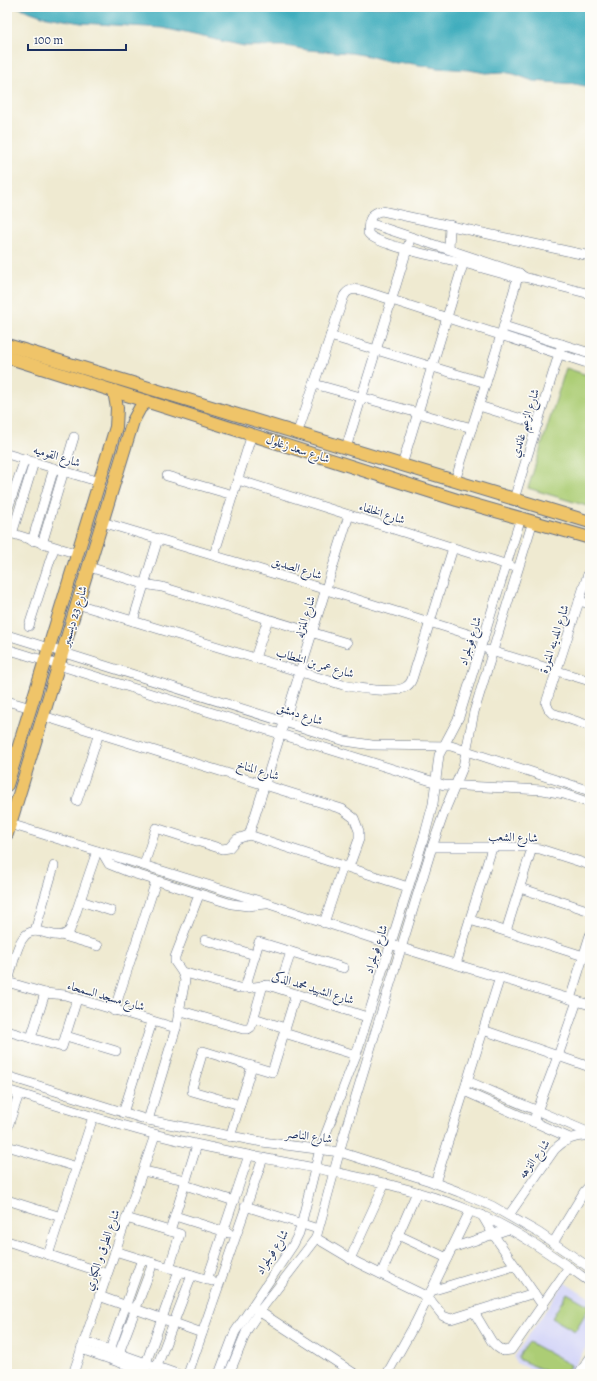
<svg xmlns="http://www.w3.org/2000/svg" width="597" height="1381" viewBox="0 0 597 1381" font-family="Alegreya,Amiri,serif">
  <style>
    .built { fill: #d6d7f8 }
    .green { fill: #accd75; stroke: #647e6a }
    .water { fill: #40adbd; stroke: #2e6e8e }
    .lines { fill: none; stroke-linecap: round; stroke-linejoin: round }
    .minor-casing { stroke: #657086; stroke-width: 10 }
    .major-casing { stroke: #657086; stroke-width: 14 }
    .minor { stroke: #fff; stroke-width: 9 }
    .major { stroke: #efc469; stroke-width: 12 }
    .labels { text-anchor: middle; stroke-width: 3; stroke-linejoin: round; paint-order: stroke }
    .street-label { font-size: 12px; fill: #1b2f5e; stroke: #fdfcf7 }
  </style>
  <rect width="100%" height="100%" fill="#fdfcf7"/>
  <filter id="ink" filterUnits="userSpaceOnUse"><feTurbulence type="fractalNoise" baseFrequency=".025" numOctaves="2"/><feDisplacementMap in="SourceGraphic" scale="8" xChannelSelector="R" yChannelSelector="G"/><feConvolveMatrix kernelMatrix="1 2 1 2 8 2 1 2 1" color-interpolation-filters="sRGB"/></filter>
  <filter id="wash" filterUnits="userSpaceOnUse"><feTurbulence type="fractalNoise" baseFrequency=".012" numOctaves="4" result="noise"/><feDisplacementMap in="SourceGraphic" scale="16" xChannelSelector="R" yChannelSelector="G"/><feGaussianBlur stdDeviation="0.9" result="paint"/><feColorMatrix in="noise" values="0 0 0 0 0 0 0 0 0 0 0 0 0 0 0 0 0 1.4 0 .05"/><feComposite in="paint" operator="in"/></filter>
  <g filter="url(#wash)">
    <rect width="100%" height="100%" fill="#efead1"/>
    <!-- built -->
    <polygon class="built" points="565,1282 590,1298 590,1341 569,1374 544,1374 516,1363 514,1357"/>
    <!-- green -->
    <g class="green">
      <polygon points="566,368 590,376 590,507 528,488"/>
      <polygon points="567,1293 590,1306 575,1331 552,1318"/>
      <polygon points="529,1342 571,1365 565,1374 553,1374 520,1360 518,1357"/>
    </g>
    <!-- water -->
    <polygon class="water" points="17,7 590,7 590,87 575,84 533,81 514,74 503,72 486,73 469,70 437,68 408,63 395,63 369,56 351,53 307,50 286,46 244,46 163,28 81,23 42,16"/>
  </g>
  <g filter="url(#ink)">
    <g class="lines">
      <!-- minor casing -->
      <g class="minor-casing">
        <g id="minor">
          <polyline points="369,223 519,273 524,277 590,294"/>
          <polyline points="449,249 450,225"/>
          <path d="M524 277 518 278C500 273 482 268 464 263 447 258 376 246 368 233 368 222 370 212 382 211L590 256"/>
          <polyline points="504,326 590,353"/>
          <polyline points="330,336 486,383"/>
          <polyline points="314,384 472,428"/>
          <polyline points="479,406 538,424"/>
          <path d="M297 434 344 296C348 289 353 289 361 290L590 364"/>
          <polyline points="346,448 409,243"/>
          <polyline points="7,454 100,482"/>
          <polyline points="402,465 465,258"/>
          <polyline points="167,476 233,495"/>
          <polyline points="238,480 511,566"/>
          <polyline points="455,481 501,335 519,273"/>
          <polyline points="514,499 562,344"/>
          <polyline points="7,511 25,459"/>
          <polyline points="102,522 275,574 484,639"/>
          <polyline points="7,532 78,554"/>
          <polyline points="12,534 34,462"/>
          <polyline points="32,541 54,468"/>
          <polyline points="42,544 74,437"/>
          <polyline points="214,555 252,434"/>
          <polyline points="89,567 144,584 162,587 347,643"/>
          <polyline points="590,568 546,703 549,710 552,713 590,726"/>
          <polyline points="579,601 590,604"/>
          <path d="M77 604 343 685C356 688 396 695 407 686 410 684 412 680 413 676L453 548"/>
          <polyline points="133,621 158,539"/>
          <polyline points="29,626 54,548"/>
          <polyline points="7,635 345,741 372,745 451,746 590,791"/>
          <polyline points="7,649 444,785 543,790 564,794 590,803"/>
          <polyline points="488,650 590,681"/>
          <polyline points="255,658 268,619"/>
          <polyline points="7,701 31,708"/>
          <polyline points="43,716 342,809 354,818 359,831 359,839 350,864 342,869 324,923"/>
          <polyline points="77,801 99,733"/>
          <polyline points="10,824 269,904 402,948 590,1005"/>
          <polyline points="249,835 408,887"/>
          <polyline points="432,847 526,847 540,849 590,865"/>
          <polyline points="102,852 109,864 129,872 232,904 248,906 266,904"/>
          <polyline points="144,865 156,828 222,849 229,848 237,839 249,835 349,515"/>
          <polyline points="520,888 590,911"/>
          <polyline points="81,901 111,911"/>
          <polyline points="470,920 590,958"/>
          <polyline points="35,931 54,866"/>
          <polyline points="506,931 532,848"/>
          <polyline points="64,936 98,946"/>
          <polyline points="205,940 255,955"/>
          <polyline points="456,964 492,848"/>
          <polyline points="182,972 239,988 247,988 268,985 367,1017"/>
          <polyline points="7,982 45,993 65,995 176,1028"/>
          <path d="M8 982C11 971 16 947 23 938 36 920 57 946 70 930L97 851"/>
          <polyline points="245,988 259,942 344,968"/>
          <polyline points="279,988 291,952"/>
          <polyline points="570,999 590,935"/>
          <polyline points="178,1010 243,1029 248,1029 251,1027 263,985"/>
          <polyline points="114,1011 156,881"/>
          <polyline points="254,1018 285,1028"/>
          <polyline points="483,1030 590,1067"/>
          <polyline points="7,1031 62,1047 77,999"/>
          <polyline points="284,1033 356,1055"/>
          <polyline points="66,1036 116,1051"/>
          <polyline points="31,1038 45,993"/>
          <polyline points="7,1076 148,1120 262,1142 340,1152 430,1181 459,1192 492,1206 539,1233 590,1268"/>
          <polyline points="467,1081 590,1133"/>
          <path d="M7 1090C69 1109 131 1130 195 1144 291 1166 390 1176 481 1215 520 1232 556 1258 590 1282"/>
          <polyline points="464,1091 570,1138"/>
          <polyline points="240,1105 192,1091 192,1088 203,1051 272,1072 296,994"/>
          <polyline points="123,1113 152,1022"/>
          <polyline points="148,1120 176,1028 185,980 182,972 175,962 175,957 199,895"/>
          <polyline points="533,1122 558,1056 577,1001"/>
          <polyline points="7,1129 19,1094"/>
          <polyline points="230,1137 252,1066"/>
          <polyline points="7,1146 77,1167"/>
          <polyline points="143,1171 186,1180"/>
          <polyline points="435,1183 500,977"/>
          <polyline points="185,1185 234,1201"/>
          <polyline points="7,1200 61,1217"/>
          <polyline points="245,1206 318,1229"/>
          <polyline points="482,1215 493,1234 543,1306"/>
          <path d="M509 1215 555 1149C565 1139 576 1135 590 1136"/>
          <polyline points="175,1216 229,1233"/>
          <polyline points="126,1218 180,1234 169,1268"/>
          <polyline points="170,1231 197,1145"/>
          <polyline points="398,1235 447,1258"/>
          <polyline points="316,1238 358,1263 428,1297 443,1316 451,1319 534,1293"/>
          <polyline points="7,1241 107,1274"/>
          <polyline points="553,1243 584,1192 590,1185"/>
          <polyline points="452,1248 509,1229"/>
          <polyline points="115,1251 212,1281"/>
          <polyline points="48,1255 93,1117"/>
          <polyline points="350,1259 385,1183"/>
          <polyline points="381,1274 417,1192"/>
          <polyline points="207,1280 249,1155"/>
          <polyline points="431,1291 514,1266"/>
          <polyline points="99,1296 202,1333"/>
          <polyline points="254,1308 355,1374"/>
          <polyline points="474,1312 492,1342 497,1347 503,1351 511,1350 569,1267"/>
          <polyline points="84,1341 177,1374"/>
          <polyline points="81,1349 147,1372"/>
          <polyline points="110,1350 142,1259"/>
          <polyline points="119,1353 153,1263"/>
          <polyline points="73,1374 155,1135"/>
          <polyline points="142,1374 179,1271"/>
          <polyline points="154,1374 192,1275"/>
          <polyline points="188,1374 263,1158"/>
          <polyline points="219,1374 235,1332 293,1245 299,1233 320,1149 356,1055 425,834 433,804 439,755 459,717 521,517"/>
          <polyline points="229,1374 247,1330 259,1312 316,1238 344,1135 432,847 445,810 463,767 474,712 533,521"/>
          <polyline points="387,1374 416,1322 470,1211"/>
          <polyline points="579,1374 590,1358"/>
        </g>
      </g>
      <!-- major casing -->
      <g class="major-casing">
        <g id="major">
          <polyline points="7,345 590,522"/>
          <polyline points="7,357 457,500 590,538"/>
          <polyline points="7,785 116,427 117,408 114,391"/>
          <polyline points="7,834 133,421 140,408 147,401"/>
        </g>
      </g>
      <!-- minor -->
      <use href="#minor" class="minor"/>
      <!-- major -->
      <use href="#major" class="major"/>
    </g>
  </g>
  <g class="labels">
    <!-- street labels -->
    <g class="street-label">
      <text transform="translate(525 423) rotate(-73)" y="4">شارع الزعيم غاندي</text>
      <text transform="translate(298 449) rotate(18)" y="4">شارع سعد زغلول</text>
      <text transform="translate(57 456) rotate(17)" y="4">شارع القوميه</text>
      <text transform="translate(382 513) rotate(18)" y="4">شارع الخلفاء</text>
      <text transform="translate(297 568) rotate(17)" y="4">شارع الصديق</text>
      <text transform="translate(74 616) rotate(-73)" y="4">شارع 23 ديسمبر</text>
      <text transform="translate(305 617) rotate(-73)" y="4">شارع المنزله</text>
      <text transform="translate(554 639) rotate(-72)" y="4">شارع المدينه المنورة</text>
      <text transform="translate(470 641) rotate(-73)" y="4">شارع فولجراد</text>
      <text transform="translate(315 663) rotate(16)" y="4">شارع عمر بن الخطاب</text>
      <text transform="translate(300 714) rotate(18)" y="4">شارع دمشق</text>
      <text transform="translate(258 770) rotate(17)" y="4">شارع المناخ</text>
      <text transform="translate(513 837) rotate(2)" y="4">شارع الشعب</text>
      <text transform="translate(376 949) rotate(-72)" y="4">شارع فولجراد</text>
      <text transform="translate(313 988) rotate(17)" y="4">شارع الشهيد محمد الذكى</text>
      <text transform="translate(106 996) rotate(16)" y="4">شارع مسجد السمحاء</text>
      <text transform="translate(309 1136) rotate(7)" y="4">شارع الناصر</text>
      <text transform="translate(534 1159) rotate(-54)" y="4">شارع النزهه</text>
      <text transform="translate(102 1250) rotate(-71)" y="4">شارع الطرق و الكباري</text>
      <text transform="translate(272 1252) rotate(-58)" y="4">شارع فولجراد</text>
    </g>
  </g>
  <!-- margin -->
  <rect width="597" height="1381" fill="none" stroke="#fdfcf7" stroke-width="24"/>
  <!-- scale -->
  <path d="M28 44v6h98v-6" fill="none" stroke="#1b2f5e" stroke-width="2"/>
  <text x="34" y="44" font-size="12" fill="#1b2f5e" stroke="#fdfcf7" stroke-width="3" paint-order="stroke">100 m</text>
</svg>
